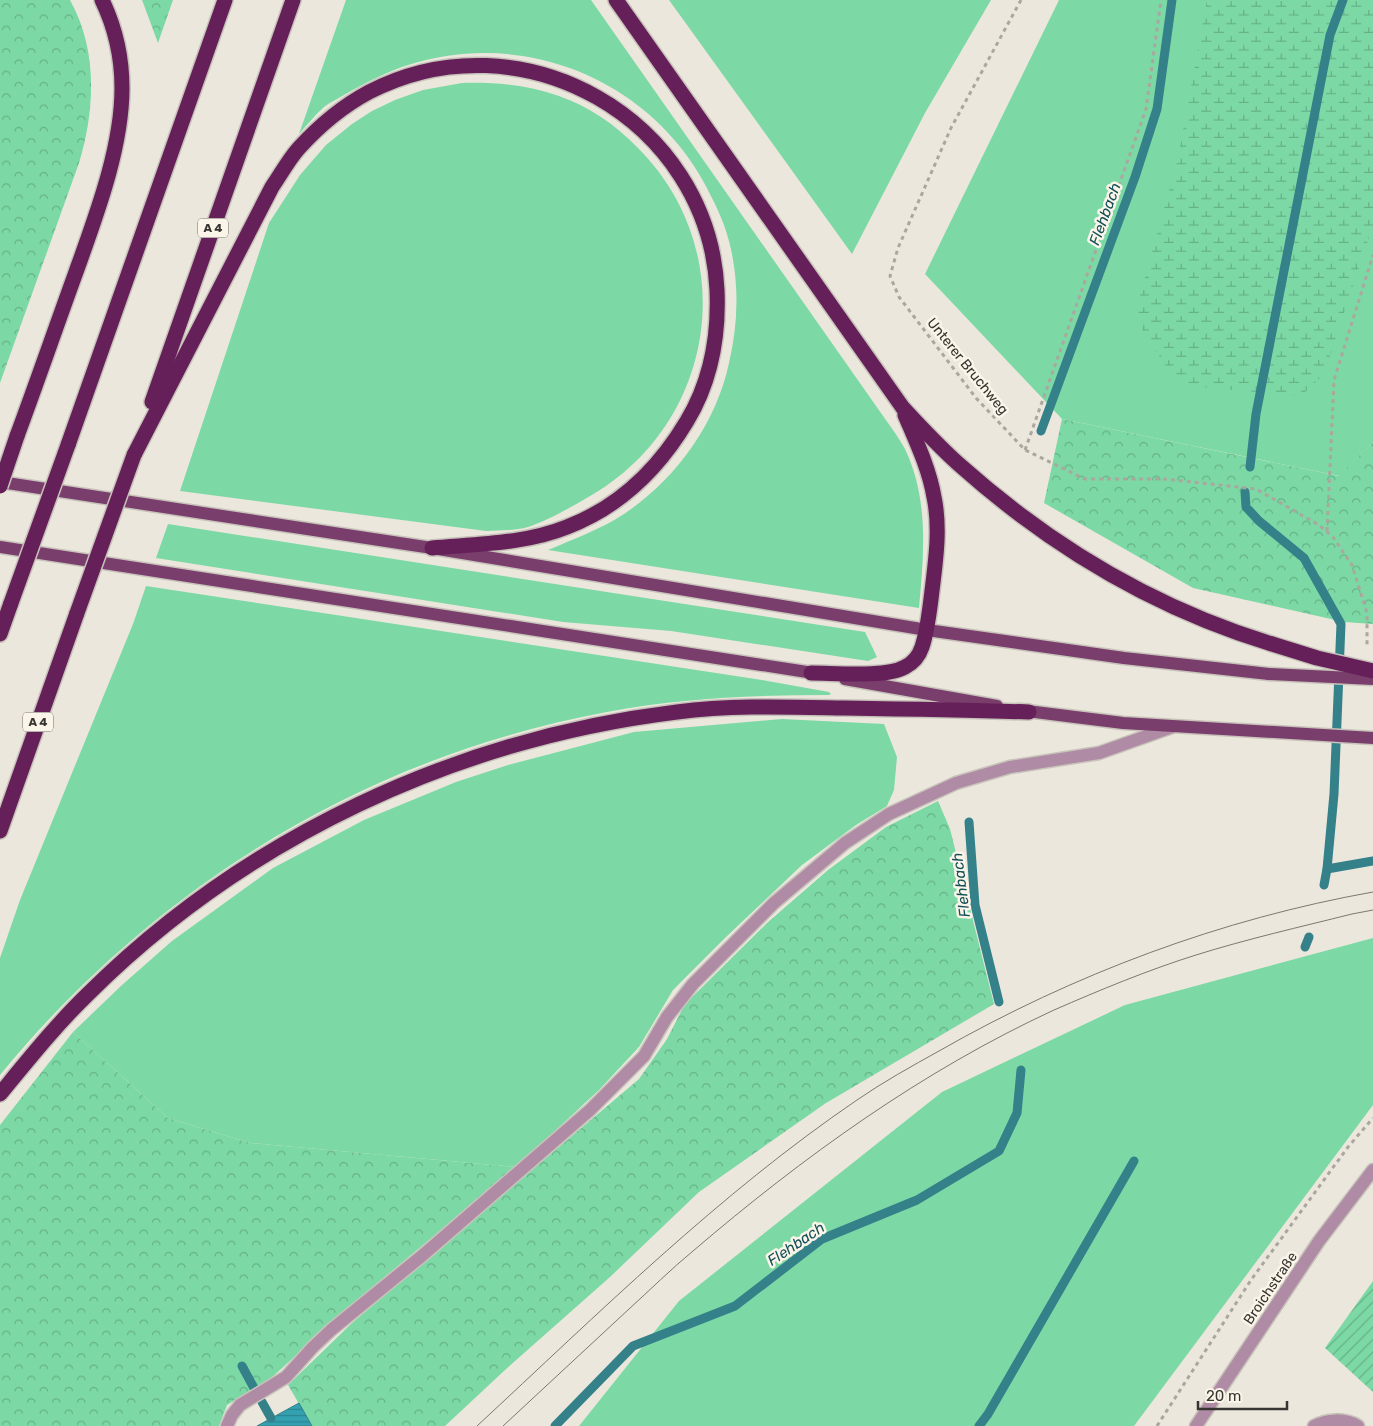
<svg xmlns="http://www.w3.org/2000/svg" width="1373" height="1426" viewBox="0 0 1373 1426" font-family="Rubik,sans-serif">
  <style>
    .green { fill: #7cd9a5 }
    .forest { fill: url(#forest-crowns) }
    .wetland { fill: url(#wetland-marsh) }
    .garden { fill: url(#garden-furrows) }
    .water { fill: url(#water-rules); stroke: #34818a }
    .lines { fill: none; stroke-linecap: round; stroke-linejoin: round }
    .stream { stroke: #34818a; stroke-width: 9 }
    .minor-casing { stroke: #c8c3ba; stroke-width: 15 }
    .major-casing { stroke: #c8c3ba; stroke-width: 15 }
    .highway-casing { stroke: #c8c3ba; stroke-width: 18 }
    .path { stroke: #aba79f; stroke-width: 3; stroke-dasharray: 4 4; stroke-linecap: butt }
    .minor { stroke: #af8ba5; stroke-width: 12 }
    .major { stroke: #7a3e6d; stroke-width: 12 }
    .highway { stroke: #662059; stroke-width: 15 }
    .tram { stroke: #7b7871; stroke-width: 1 }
    .major-bridge-casing { stroke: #c8c3ba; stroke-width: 15; stroke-linecap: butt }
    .highway-bridge-casing { stroke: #c8c3ba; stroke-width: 18; stroke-linecap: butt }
    .major-bridge { stroke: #7a3e6d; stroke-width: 12 }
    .highway-bridge { stroke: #662059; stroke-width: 15 }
    .labels { text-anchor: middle; stroke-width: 5; stroke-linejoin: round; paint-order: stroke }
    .shield { fill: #faf4e9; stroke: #726e68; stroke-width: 1 }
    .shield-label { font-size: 12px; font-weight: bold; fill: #373531 }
    .street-label { font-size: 14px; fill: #373531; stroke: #faf4e9 }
    .water-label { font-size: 15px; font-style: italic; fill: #125058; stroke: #faf4e9 }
  </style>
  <defs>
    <pattern id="forest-crowns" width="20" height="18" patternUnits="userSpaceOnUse" patternTransform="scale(1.25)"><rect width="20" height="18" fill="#7cd9a5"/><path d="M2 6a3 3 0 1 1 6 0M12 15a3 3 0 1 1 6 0" fill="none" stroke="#66b187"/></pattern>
    <pattern id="wetland-marsh" width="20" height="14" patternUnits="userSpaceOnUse" patternTransform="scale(1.25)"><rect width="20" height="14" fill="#7cd9a5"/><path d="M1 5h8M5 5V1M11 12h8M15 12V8" fill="none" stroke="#66b187"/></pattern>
    <pattern id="garden-furrows" width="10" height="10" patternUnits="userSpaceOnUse" patternTransform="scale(1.25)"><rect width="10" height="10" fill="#7cd9a5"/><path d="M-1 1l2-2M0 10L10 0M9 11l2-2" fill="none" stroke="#66b187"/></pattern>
    <pattern id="water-rules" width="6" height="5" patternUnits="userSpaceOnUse" patternTransform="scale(1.25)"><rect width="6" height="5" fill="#33a1b0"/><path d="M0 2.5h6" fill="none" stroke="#2c8490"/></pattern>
  </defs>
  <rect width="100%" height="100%" fill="#ece7dc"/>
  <!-- green -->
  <g class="green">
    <path d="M346 0H591L888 423C894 431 900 440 905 449 929 499 924 554 919 608L548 550C574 539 601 529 624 514 676 479 716 424 729 363 737 329 739 294 733 260 730 240 723 220 714 202 662 85 530 26 408 65 386 72 365 83 344 95 338 99 330 102 324 107 315 115 307 125 299 134Z"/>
    <polygon points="669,0 991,0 925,113 852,254"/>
    <polygon points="1059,0 1373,0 1373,442 1340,476 1062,419 925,274"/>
    <path d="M462 83C495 82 528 85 559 96 588 106 616 125 637 147 744 253 716 428 585 499 570 508 544 522 528 527 515 531 499 530 486 531L180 491 269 223 300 175 326 145 352 124 372 111 395 100 423 90Z"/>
    <polygon points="168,524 865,632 877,657 868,661 671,631 563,622 156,558"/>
    <path d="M146 586 762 680 829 692 831 694 829 695C755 695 680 698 607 712 365 757 155 886 0 1075V958L20 900 133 624Z"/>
    <polygon points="782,719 884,724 897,757 894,790 887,806 856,825 802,865 725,938 673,990 639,1047 599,1090 516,1167 250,1143 168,1118 73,1032 122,985 172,941 273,868 364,820 456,782 508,765 634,732"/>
    <polygon points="1373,938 1373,1105 1134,1426 579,1426 679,1301 942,1092 1125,1005"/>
  </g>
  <!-- forest -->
  <g class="forest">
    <path d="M0 0H70C98 50 95 110 79 163L0 383Z"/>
    <polygon points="142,0 173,0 158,43"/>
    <polygon points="1062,419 1339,476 1373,442 1373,624 1344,622 1193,588 1044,503"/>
    <polygon points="938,801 950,829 994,1004 826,1103 699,1192 610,1277 505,1370 445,1426 312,1426 288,1385 352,1323 639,1079 667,1039 685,1004 767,923 828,870 886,827"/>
    <polygon points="73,1032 168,1118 250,1143 516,1167 355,1302 270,1379 227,1405 219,1426 0,1426 0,1125"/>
  </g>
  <!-- wetland -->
  <polygon class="wetland" points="1207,0 1373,0 1373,225 1324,374 1301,396 1178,385 1134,317 1178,158"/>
  <!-- garden -->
  <polygon class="garden" points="1373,1281 1373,1392 1325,1348"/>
  <!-- water -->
  <polygon class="water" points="299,1403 312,1426 257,1426"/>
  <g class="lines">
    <!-- stream -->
    <g class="stream">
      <polyline points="1041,431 1135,177 1157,109 1172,0"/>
      <polyline points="1250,467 1256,414 1330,35 1343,0"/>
      <polyline points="1245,492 1246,507 1259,521 1304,558 1341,624 1334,794 1327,869 1324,885"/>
      <polyline points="969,822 975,905 999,1002"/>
      <polyline points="1327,869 1373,861"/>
      <polyline points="1305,947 1309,937"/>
      <polyline points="242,1366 254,1388"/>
      <polyline points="262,1402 271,1418"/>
      <polyline points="555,1426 633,1346 735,1306 822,1239 917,1200 999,1151 1017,1113 1021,1070"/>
      <polyline points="979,1426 988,1414 1134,1161"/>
    </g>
    <!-- minor casing -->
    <g class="minor-casing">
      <g id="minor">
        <polyline points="227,1426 232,1415 240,1405 286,1377 313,1347 331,1330 423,1255 590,1110 644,1056 667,1017 693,984 774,903 845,843 889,814 956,783 1010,767 1099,753 1172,727"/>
        <polyline points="1196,1426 1319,1241 1373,1170"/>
        <path d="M1314 1426C1327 1419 1345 1418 1358 1426"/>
      </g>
    </g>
    <!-- major casing -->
    <g class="major-casing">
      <g id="major">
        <polyline points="0,482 432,548 927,630 1124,658 1269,674"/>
        <polyline points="0,547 820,674"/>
        <polyline points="845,679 997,706"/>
        <polyline points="1019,710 1123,723 1373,738"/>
      </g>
    </g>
    <!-- highway casing -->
    <g class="highway-casing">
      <g id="highway">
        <path d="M616 0 903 408C922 428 941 449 962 467 1052 547 1157 609 1272 644"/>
        <polyline points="152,402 293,0"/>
        <path d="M17 436C37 382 56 327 76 272 96 216 122 148 122 88 122 58 115 27 102 0"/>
        <polyline points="68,445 225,0"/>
        <path d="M134 455 272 187C281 174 289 159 299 148 319 126 343 106 369 92 521 13 709 119 717 290 719 336 711 381 687 421 659 468 619 507 567 527 525 544 477 544 432 548"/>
        <polyline points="0,634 11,603"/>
        <path d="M811 673C835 673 886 678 905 667 913 663 919 656 922 647 927 632 929 615 931 599 935 565 941 530 934 497 929 468 916 441 905 415"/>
        <polyline points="0,831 77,613"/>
        <path d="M0 1094C28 1060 56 1025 88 994 246 837 456 739 677 712 732 705 788 707 844 708 906 709 967 710 1029 712"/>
      </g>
    </g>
    <!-- path -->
    <g class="path">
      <polyline points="1021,0 951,128 898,248 890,276 899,297 976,398 1025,450 1085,479 1165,479 1256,489 1319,525 1333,537 1352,565 1367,613 1367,647"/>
      <polyline points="1025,450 1146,109 1161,0"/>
      <polyline points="1327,531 1334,380 1373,255"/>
      <polyline points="1157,1426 1251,1280 1348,1147 1373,1118"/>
    </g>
    <!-- minor -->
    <use href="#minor" class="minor"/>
    <!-- major -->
    <use href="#major" class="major"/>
    <!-- highway -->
    <use href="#highway" class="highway"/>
    <!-- tram -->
    <g class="tram">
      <path d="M477 1426C599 1313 719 1194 857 1100 883 1082 912 1066 939 1051 1074 974 1221 919 1373 892"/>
      <path d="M503 1426C545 1387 587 1348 629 1309 650 1290 671 1269 693 1251 803 1157 922 1071 1054 1010 1100 990 1148 970 1196 955 1247 939 1300 927 1352 914L1373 910"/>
    </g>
    <!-- major-bridge casing -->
    <g class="major-bridge-casing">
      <polyline id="major-bridge" points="1269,674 1373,679"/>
    </g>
    <!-- highway-bridge casing -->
    <g class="highway-bridge-casing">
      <g id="highway-bridge">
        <polyline points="0,486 17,436"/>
        <polyline points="11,603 68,445"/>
        <polyline points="77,613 134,455"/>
        <polyline points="1272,644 1317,658 1373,671"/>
      </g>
    </g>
    <!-- major-bridge -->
    <use href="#major-bridge" class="major-bridge"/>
    <!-- highway-bridge -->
    <use href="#highway-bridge" class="highway-bridge"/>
  </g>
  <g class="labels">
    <!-- shield labels -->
    <g class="shield">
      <rect x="198" y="218.5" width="30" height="19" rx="4"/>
      <rect x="23" y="712.5" width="30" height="19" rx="4"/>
    </g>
    <g class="shield-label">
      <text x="213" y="232">A 4</text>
      <text x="38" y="726">A 4</text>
    </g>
    <!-- street labels -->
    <g class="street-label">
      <text transform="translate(968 366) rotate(51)" y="5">Unterer Bruchweg</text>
      <text transform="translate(1270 1288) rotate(-56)" y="5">Broichstraße</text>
    </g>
    <!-- water labels -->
    <g class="water-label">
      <text transform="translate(1105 214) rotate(-70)" y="5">Flehbach</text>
      <text transform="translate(961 885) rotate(-97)" y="5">Flehbach</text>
      <text transform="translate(796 1244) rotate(-34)" y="5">Flehbach</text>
    </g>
  </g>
  <!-- scale -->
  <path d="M1198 1401v8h89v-8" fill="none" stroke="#373531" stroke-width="2.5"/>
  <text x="1206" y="1401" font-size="15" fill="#373531" stroke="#faf4e9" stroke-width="4" paint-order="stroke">20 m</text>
</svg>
